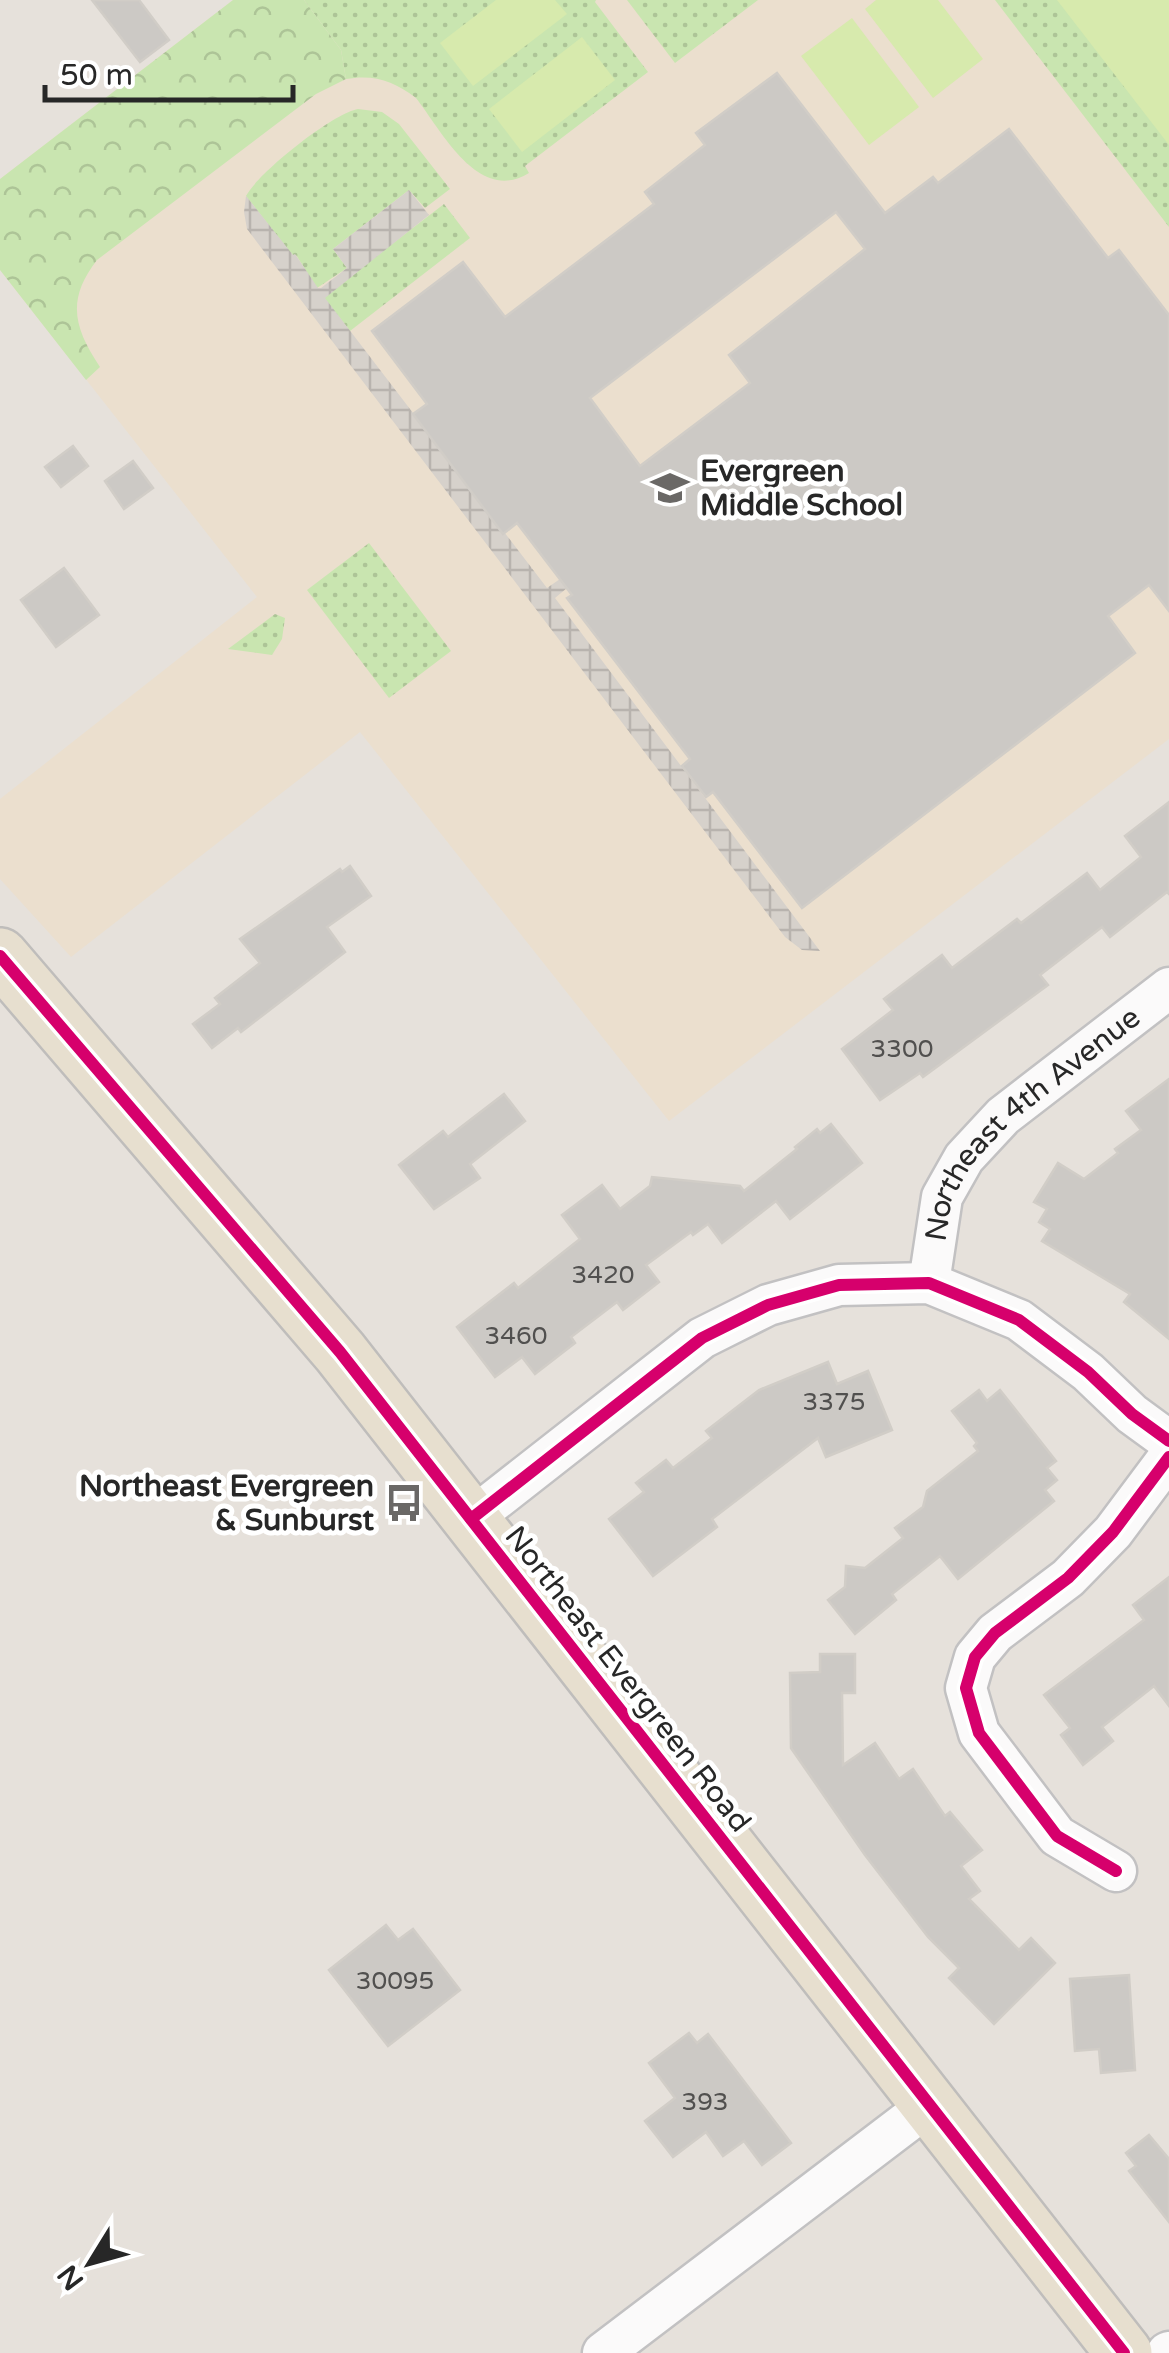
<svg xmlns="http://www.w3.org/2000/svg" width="1169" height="2353" viewBox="0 0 1169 2353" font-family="'Varela Round',sans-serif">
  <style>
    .education { fill: #ebdfce }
    .grass { fill: url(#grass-dots) }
    .forest { fill: url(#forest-crowns) }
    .pitch { fill: #d7eaad }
    .plaza { fill: url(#plaza-grid) }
    .building { fill: #ccc9c5; stroke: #d1cdc7; stroke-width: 2.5; fill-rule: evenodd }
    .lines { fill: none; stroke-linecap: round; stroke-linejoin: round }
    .minor-casing { stroke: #c2c1c2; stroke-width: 45 }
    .primary-casing { stroke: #bfbdbb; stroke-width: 60 }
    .minor { stroke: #fbfafa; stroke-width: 40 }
    .primary { stroke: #e7dfcf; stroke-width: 55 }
    .cycleway-casing { stroke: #fff; stroke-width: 19 }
    .cycleway { stroke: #d6006c; stroke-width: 12 }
    .labels { text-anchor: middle; stroke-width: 10; stroke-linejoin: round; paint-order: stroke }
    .number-label { font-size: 25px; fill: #51504f }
    .poi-label { font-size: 30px; font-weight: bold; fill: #272727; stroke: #fff; text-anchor: start }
    .street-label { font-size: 30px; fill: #272727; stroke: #fff }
  </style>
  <defs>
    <pattern id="grass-dots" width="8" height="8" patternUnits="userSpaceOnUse" patternTransform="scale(2.5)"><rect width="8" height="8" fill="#c9e5b0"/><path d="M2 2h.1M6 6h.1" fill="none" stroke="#adc497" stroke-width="1.8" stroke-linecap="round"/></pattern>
    <pattern id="forest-crowns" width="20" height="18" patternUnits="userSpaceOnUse" patternTransform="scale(2.5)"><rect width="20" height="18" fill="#c9e5b0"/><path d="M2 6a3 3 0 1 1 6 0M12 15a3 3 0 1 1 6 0" fill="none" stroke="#adc497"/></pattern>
    <pattern id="plaza-grid" width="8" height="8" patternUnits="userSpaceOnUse" patternTransform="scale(2.5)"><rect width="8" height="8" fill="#d6d1cb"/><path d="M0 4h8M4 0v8" fill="none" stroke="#b8b3ae"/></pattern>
  </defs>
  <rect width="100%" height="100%" fill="#e6e1db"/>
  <!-- education -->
  <polygon class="education" points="233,0 1169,0 1169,739 669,1121 360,732 71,957 0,879 0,799 257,597 0,270 0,179"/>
  <!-- grass -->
  <g class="grass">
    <path d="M304 0H596L595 2 648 72 525 166 529 173C479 204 443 133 416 98 394 81 374 74 346 79L341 50Z"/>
    <polygon points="627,0 758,0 675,63"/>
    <polygon points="995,0 1169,0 1169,227"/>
    <path d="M358 109 382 112 399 124 450 189 425 208 409 190 333 249 347 268 317 288 296 255 293 256 246 196C258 173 333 113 358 109Z"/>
    <polygon points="444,204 470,238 350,331 323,297"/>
    <polygon points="369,543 451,651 389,698 307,590"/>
    <polygon points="275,614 285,618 282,639 272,655 228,649"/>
  </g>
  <!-- forest -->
  <path class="forest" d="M233 0H304L341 50 346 79 316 94 97 260C66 300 74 328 100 367L86 380 0 270V179Z"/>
  <!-- pitch -->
  <g class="pitch">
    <polygon points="496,0 555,0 567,14 473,86 440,43"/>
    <polygon points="876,0 938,0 983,59 933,98 865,9"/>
    <polygon points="1057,0 1169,0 1169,145"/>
    <polygon points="852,18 919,107 869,145 801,56"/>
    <polygon points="582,37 615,80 522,152 489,109"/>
  </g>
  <!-- plaza -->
  <polygon class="plaza" points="409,190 429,215 325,298 547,588 560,579 567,588 555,598 820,951 802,950 785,937 247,229 244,212 246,196 293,255 295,254 318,288 321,288 347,268 333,249"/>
  <!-- building -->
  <g class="building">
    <polygon points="92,0 139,0 169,40 140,62"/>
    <path d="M777 73 885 213 933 177 938 183 1009 129 1108 258 1119 250 1169 315V611L1149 585 1108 616 1135 653 802 908 713 792 706 797 682 766 690 759 567 598 572 595 517 523 503 534 413 414 427 404 372 331 463 262 505 317 654 204 645 192 705 145 696 133ZM836 212 865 249 729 355 750 383 640 466 590 398Z"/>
    <polygon points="73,446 88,466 61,487 45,467"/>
    <polygon points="133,461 153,488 124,509 105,481"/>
    <polygon points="64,568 99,615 56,647 21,600"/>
    <polygon points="1169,802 1169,894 1167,892 1110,937 1102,927 1040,975 1048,985 923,1077 920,1073 880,1100 842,1049 893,1010 884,999 942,955 952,968 1017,919 1021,923 1087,873 1100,890 1141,857 1125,836"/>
    <polygon points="350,866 371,896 327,927 345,952 241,1032 238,1028 212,1048 193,1024 220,1004 215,998 260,963 240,939 340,869 342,872"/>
    <polygon points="1169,1079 1169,1339 1124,1302 1130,1294 1042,1241 1050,1229 1039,1222 1047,1209 1034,1202 1058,1163 1084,1179 1118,1153 1115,1149 1141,1130 1126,1111"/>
    <polygon points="504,1094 525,1121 470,1164 480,1178 434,1209 399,1165 443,1131 448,1137"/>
    <polygon points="831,1124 862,1163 790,1219 776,1201 722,1243 708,1224 693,1235 691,1232 646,1265 659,1282 623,1310 617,1302 571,1337 575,1343 535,1374 522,1357 495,1377 457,1327 514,1283 518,1288 580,1239 562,1215 602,1185 620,1209 650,1186 652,1177 740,1186 744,1191 797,1149 795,1147 817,1129 820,1133"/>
    <polygon points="828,1362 837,1384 868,1371 892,1430 826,1457 818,1438 712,1519 717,1527 653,1576 609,1519 644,1492 636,1483 666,1460 673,1468 712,1438 706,1431 759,1390"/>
    <polygon points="979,1390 987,1401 1000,1390 1056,1461 1047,1468 1057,1480 1045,1490 1054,1501 958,1579 940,1556 892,1594 896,1600 855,1634 828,1600 845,1587 846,1566 865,1568 903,1538 895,1528 923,1507 927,1491 978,1451 974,1446 977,1443 952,1411"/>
    <polygon points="1169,1577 1169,1706 1154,1686 1102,1727 1113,1741 1083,1765 1061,1735 1070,1728 1044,1695 1144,1620 1133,1605"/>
    <polygon points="820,1654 855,1654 855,1693 842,1693 843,1765 875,1743 899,1779 913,1769 945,1816 950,1812 982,1850 961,1866 980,1891 969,1899 1019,1950 1031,1938 1055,1963 994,2024 949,1978 959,1968 928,1937 865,1855 791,1748 790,1673 820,1672"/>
    <polygon points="386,1925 398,1940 413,1929 460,1990 388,2046 329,1970"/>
    <polygon points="1129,1975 1135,2070 1101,2073 1099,2049 1075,2051 1070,1979"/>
    <polygon points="689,2033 697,2043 708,2034 791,2143 762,2165 744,2141 723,2156 706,2132 673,2157 645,2121 675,2098 649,2063"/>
    <polygon points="1149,2135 1169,2159 1169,2222 1129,2171 1136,2166 1126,2153"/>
  </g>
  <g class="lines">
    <!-- minor casing -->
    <g class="minor-casing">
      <g id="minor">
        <path id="s1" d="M929 1283 942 1197 964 1158 1003 1116 1169 988"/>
        <polyline points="471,1519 702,1338 768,1305 839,1285 929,1283 1019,1320 1088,1372 1132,1414 1169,1441"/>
        <polyline points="1116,1871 1057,1836 979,1733 966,1688 975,1657 995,1633 1068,1578 1113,1532 1169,1457"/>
        <polyline points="603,2353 929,2105"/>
        <polyline points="1167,2353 1169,2352"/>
      </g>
    </g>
    <!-- primary casing -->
    <g class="primary-casing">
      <polyline id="primary" points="0,956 340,1352 1124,2353"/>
    </g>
    <!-- minor -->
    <use href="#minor" class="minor"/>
    <!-- primary -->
    <use href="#primary" class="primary"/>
    <!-- cycleway casing -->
    <g class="cycleway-casing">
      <g id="cycleway">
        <polyline points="0,956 340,1352 1124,2353"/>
        <polyline points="471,1519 702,1338 768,1305 839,1285 929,1283 1019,1320 1088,1372 1132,1414 1169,1441"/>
        <polyline points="1116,1871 1057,1836 979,1733 966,1688 975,1657 995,1633 1068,1578 1113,1532 1169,1457"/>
      </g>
    </g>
    <!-- cycleway -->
    <use href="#cycleway" class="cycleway"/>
  </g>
  <!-- icons -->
  <defs>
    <g id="school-bare" transform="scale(3)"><path d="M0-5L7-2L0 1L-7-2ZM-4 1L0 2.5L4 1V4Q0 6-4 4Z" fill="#6a6866" stroke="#fff" stroke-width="2.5" paint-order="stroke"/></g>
    <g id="bus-bare" transform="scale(3)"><path d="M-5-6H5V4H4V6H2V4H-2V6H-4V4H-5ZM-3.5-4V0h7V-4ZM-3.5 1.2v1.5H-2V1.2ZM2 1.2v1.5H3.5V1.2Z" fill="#6a6866" stroke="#fff" stroke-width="2.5" paint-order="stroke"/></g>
  </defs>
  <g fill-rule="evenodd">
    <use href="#school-bare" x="670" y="488"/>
    <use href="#bus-bare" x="404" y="1503"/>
  </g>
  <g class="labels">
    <!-- number labels -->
    <g class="number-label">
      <text x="902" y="1057">3300</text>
      <text x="603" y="1283">3420</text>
      <text x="516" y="1344">3460</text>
      <text x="834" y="1410">3375</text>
      <text x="395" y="1989">30095</text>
      <text x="705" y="2110">393</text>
    </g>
    <!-- poi labels -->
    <g class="poi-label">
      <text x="700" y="481">Evergreen<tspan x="700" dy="34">Middle School</tspan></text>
      <text x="374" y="1496" text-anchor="end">Northeast Evergreen<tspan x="374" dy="34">&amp; Sunburst</tspan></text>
    </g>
    <!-- street labels -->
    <g class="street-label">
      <text dy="10" stroke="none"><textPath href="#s1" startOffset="200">Northeast 4th Avenue</textPath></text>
      <text transform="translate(628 1679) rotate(52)" y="10">Northeast Evergreen Road</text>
    </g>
  </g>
  <!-- north arrow -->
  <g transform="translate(90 2263) rotate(233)" stroke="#ffffff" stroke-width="8" paint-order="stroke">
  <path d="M0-8L18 38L0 25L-18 38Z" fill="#272727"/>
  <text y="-15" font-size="28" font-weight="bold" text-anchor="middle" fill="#272727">N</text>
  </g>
  <!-- scale -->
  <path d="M45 85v15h248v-15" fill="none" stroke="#272727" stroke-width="5"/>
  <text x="60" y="85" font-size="30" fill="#272727" stroke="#ffffff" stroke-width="8" paint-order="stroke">50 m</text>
</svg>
